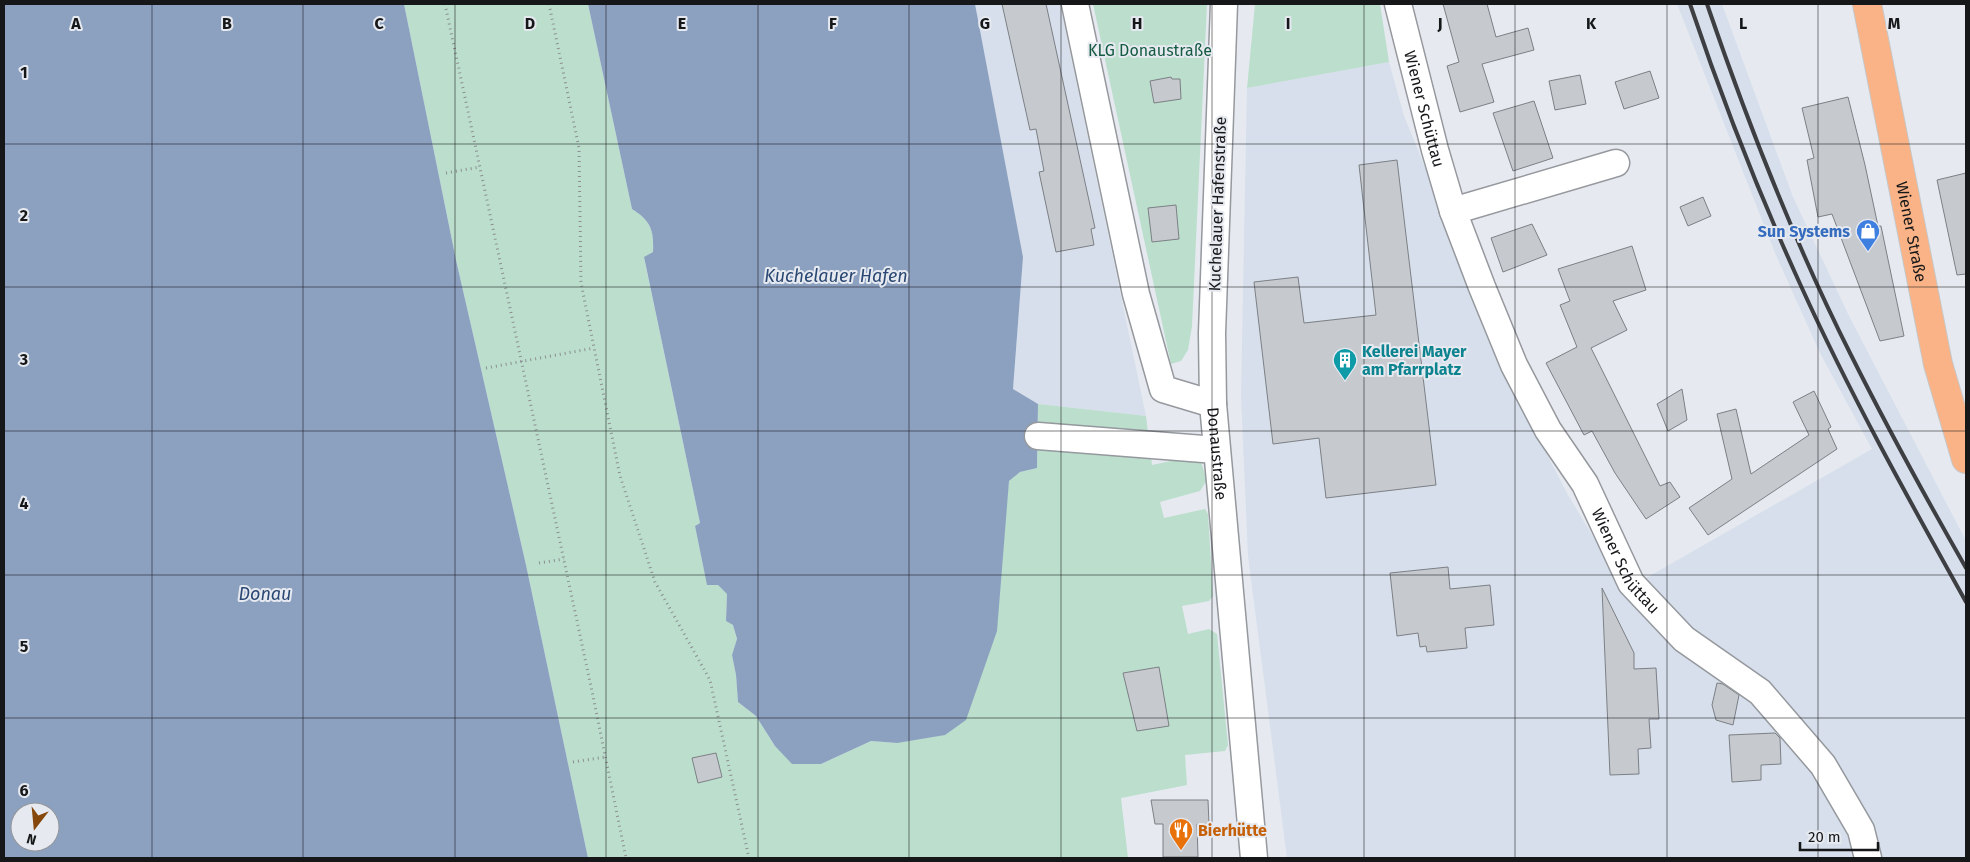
<svg xmlns="http://www.w3.org/2000/svg" width="1970" height="862" viewBox="0 0 1970 862" font-family="'Fira Sans',sans-serif">
  <style>
    .built { fill: #d6dfeb }
    .green { fill: #bbdecd }
    .water { fill: #8ca1c0; fill-rule: evenodd }
    .building { fill: #c6cacf; stroke: #7c8085 }
    .lines { fill: none; stroke-linecap: round; stroke-linejoin: round }
    .minor-casing { stroke: #95989d; stroke-width: 29 }
    .major-casing { stroke: #c7c7c8; stroke-width: 30 }
    .path { stroke: #8c8f93; stroke-width: 3; stroke-dasharray: 1 4; stroke-linecap: butt }
    .minor { stroke: #fff; stroke-width: 26 }
    .major { stroke: #fab386; stroke-width: 28 }
    .rail { stroke: #3e3f42; stroke-width: 4 }
    .grid { fill: none; stroke: #161719; stroke-width: 1; stroke-opacity: 0.55 }
    .labels { text-anchor: middle; stroke-width: 4; stroke-linejoin: round; paint-order: stroke }
    .park-label { font-size: 16px; fill: #145b41; stroke: #e6eaf0 }
    .street-label { font-size: 16px; fill: #161719; stroke: #e6eaf0 }
    .shop-label { font-size: 16px; font-weight: bold; fill: #366cbe; stroke: #e6eaf0; text-anchor: end }
    .culture-label { font-size: 16px; font-weight: bold; fill: #0d838f; stroke: #e6eaf0; text-anchor: start }
    .food-label { font-size: 16px; font-weight: bold; fill: #c56008; stroke: #e6eaf0; text-anchor: start }
    .water-label { font-size: 18px; font-style: italic; fill: #2a4873; stroke: #e6eaf0 }
    .grid-label { font-size: 16px; text-anchor: middle; font-weight: bold; fill: #161719; stroke: #e6eaf0; stroke-width: 4; stroke-linejoin: round; paint-order: stroke }
  </style>
  <rect width="100%" height="100%" fill="#e6eaf0"/>
  <!-- built -->
  <g class="built">
    <polygon points="975,4 1060,4 1146,416 1038,404 1013,389 1023,257"/>
    <polygon points="1677,4 1722,4 1793,197 1849,316 1966,541 1966,858 1287,858 1248,556 1241,396 1247,88 1389,62 1404,116 1526,414 1568,495 1625,590 1872,449 1820,353 1775,253"/>
  </g>
  <!-- green -->
  <g class="green">
    <path d="M404 4H588L632 209C651 221 654 230 653 252L644 258 700 523 695 526 707 584 718 585 727 594 726 621 733 625 737 640 732 655 736 675 738 702 756 716 775 746 821 764 871 741 897 743 1006 503 1009 481 1020 472 1037 468 1038 404 1146 416 1152 465 1185 458 1201 462 1207 480 1200 491 1160 502 1164 518 1205 509 1208 514 1213 596 1209 601 1182 606 1188 634 1209 629 1217 634 1228 745 1225 751 1185 755 1187 785 1121 798 1128 858H588L526 565 456 260Z"/>
    <polygon points="1093,4 1207,4 1192,326 1188,350 1181,361 1171,364"/>
    <polygon points="1255,4 1380,4 1389,62 1247,88"/>
  </g>
  <!-- water -->
  <g class="water">
    <path d="M4 4H404L456 260 526 565 588 858H4ZM20 812H50V842H20Z"/>
    <path d="M588 4H975L1023 257 1013 389 1038 404 1037 468 1020 472 1009 481 997 631 966 720 945 735 897 743 871 741 821 764H792L775 746 756 716 738 702 736 675 732 655 737 639 733 625 726 621 727 594 718 585H707L695 526 700 523 644 257 653 252C654 230 651 221 632 209Z"/>
  </g>
  <!-- building -->
  <g class="building">
    <polygon points="1002,4 1046,4 1095,228 1091,229 1094,245 1056,252 1039,172 1044,171 1036,129 1030,130"/>
    <polygon points="1443,4 1487,4 1496,37 1528,28 1534,50 1482,64 1494,102 1460,112 1447,66 1459,62"/>
    <polygon points="1650,71 1659,98 1624,109 1615,82"/>
    <polygon points="1580,75 1586,104 1555,110 1549,81"/>
    <polygon points="1171,77 1172,79 1180,79 1181,99 1154,103 1150,81"/>
    <polygon points="1848,97 1865,165 1878,226 1881,226 1904,336 1880,341 1832,214 1818,217 1807,160 1814,158 1802,108"/>
    <polygon points="1534,101 1553,158 1513,171 1493,113"/>
    <polygon points="1397,160 1436,485 1326,498 1319,438 1273,444 1254,282 1298,277 1304,323 1376,315 1359,165"/>
    <polygon points="1966,173 1966,274 1957,275 1937,180"/>
    <polygon points="1703,197 1711,216 1688,226 1680,207"/>
    <polygon points="1176,205 1179,239 1152,242 1148,208"/>
    <polygon points="1532,224 1547,255 1503,272 1491,238"/>
    <polygon points="1632,246 1646,290 1613,301 1627,330 1591,348 1660,486 1670,482 1680,497 1646,519 1615,473 1592,431 1584,435 1546,363 1577,347 1560,305 1570,301 1558,269"/>
    <polygon points="1682,389 1687,420 1668,431 1657,404"/>
    <polygon points="1814,391 1831,427 1828,429 1837,449 1708,535 1689,508 1732,479 1717,414 1736,409 1751,474 1809,435 1793,402"/>
    <polygon points="1448,567 1450,589 1490,585 1494,625 1465,628 1467,648 1427,652 1426,646 1420,647 1418,633 1397,636 1390,573"/>
    <polygon points="1602,588 1634,653 1634,669 1656,668 1659,719 1649,719 1651,748 1638,749 1639,774 1610,775"/>
    <polygon points="1159,667 1169,726 1137,731 1123,673"/>
    <polygon points="1717,683 1723,684 1739,695 1733,725 1716,720 1712,705"/>
    <polygon points="1775,733 1780,738 1781,764 1761,765 1761,780 1732,782 1729,735"/>
    <polygon points="716,753 722,777 698,783 692,758"/>
    <polygon points="1151,800 1208,800 1209,824 1197,824 1198,857 1163,857 1163,824 1155,824"/>
  </g>
  <g class="lines">
    <!-- minor casing -->
    <g class="minor-casing">
      <g id="minor">
        <polyline points="1075,4 1136,294 1163,389 1213,404"/>
        <path id="s1" d="M1224 4 1212 333 1213 404 1254 858"/>
        <path id="s2" d="M1398 4 1435 150 1453 211 1482 287 1514 365 1548 430 1585 484 1631 583 1684 639 1760 692 1823 765 1861 830 1868 858"/>
        <polyline points="1453,211 1616,163"/>
        <polyline points="1038,436 1216,450"/>
      </g>
    </g>
    <!-- major casing -->
    <g class="major-casing">
      <g id="major">
        <path id="s3" d="M1867 4 1938 364 1966 459"/>
      </g>
    </g>
    <!-- path -->
    <g class="path">
      <polyline points="445,4 593,696 626,858"/>
      <polyline points="549,4 579,148 581,283 620,476 655,582 710,680 749,858"/>
      <polyline points="446,173 480,167"/>
      <polyline points="486,368 594,348"/>
      <polyline points="539,563 564,559"/>
      <polyline points="573,762 606,757"/>
    </g>
    <!-- minor -->
    <use href="#minor" class="minor"/>
    <!-- major -->
    <use href="#major" class="major"/>
    <!-- rail -->
    <g class="rail">
      <path d="M1690 4C1722 99 1759 194 1801 286 1850 394 1908 498 1966 602"/>
      <path d="M1707 4C1747 121 1795 244 1851 355 1887 427 1926 498 1966 568"/>
    </g>
  </g>
  <!-- grid -->
  <path class="grid" d="M152 4V858M303 4V858M455 4V858M606 4V858M758 4V858M909 4V858M1061 4V858M1212 4V858M1364 4V858M1515 4V858M1667 4V858M1818 4V858M4 144H1966M4 287H1966M4 431H1966M4 575H1966M4 718H1966"/>
  <!-- icons -->
  <defs>
    <g id="shop-pin" transform="scale(1.25)"><path d="M0 17L-7.5 6A9.5 9.5 0 1 1 7.5 6Z" fill="#3f7fe0" stroke="#e6eaf0"/><path d="M-5-2.5h2.3a2.7 3.5 0 0 1 5.4 0H5L5.5 6h-11ZM-1.5-2.5h3a1.5 2.3 0 0 0-3 0Z" fill="#fff"/></g>
    <g id="building-pin" transform="scale(1.25)"><path d="M0 17L-7.5 6A9.5 9.5 0 1 1 7.5 6Z" fill="#0f9aa8" stroke="#e6eaf0"/><path d="M-4-6H4V6H1V3H-1V6H-4ZM-2.5-4.3h1.7v1.8h-1.7ZM.8-4.3h1.7v1.8H.8ZM-2.5-1h1.7V.8h-1.7ZM.8-1h1.7V.8H.8Z" fill="#fff"/></g>
    <g id="restaurant-pin" transform="scale(1.25)"><path d="M0 17L-7.5 6A9.5 9.5 0 1 1 7.5 6Z" fill="#e8710a" stroke="#e6eaf0"/><path d="M-5-6h1v4h1v-4h1v4h1v-4h1v5L-1.5 .5V6h-2V.5L-5-1ZM5-6V6H3V1.5H1.5Q1.5-4 5-6Z" fill="#fff"/></g>
  </defs>
  <g fill-rule="evenodd">
    <use href="#shop-pin" x="1868" y="231"/>
    <use href="#building-pin" x="1345" y="360"/>
    <use href="#restaurant-pin" x="1181" y="830"/>
  </g>
  <g class="labels">
    <!-- park labels -->
    <g class="park-label">
      <text x="1150" y="56">KLG Donaustraße</text>
    </g>
    <!-- street labels -->
    <g class="street-label">
      <text dy="6" stroke="none"><textPath href="#s2" startOffset="108">Wiener Schüttau</textPath></text>
      <text transform="translate(1217 204) rotate(-88)" y="6">Kuchelauer Hafenstraße</text>
      <text dy="6" stroke="none"><textPath href="#s3" startOffset="232">Wiener Straße</textPath></text>
      <text dy="6" stroke="none"><textPath href="#s1" startOffset="450">Donaustraße</textPath></text>
      <text dy="6" stroke="none"><textPath href="#s2" startOffset="606">Wiener Schüttau</textPath></text>
    </g>
    <!-- shop labels -->
    <g class="shop-label">
      <text x="1850" y="237">Sun Systems</text>
    </g>
    <!-- culture labels -->
    <g class="culture-label">
      <text x="1362" y="357">Kellerei Mayer<tspan x="1362" dy="18">am Pfarrplatz</tspan></text>
    </g>
    <!-- food labels -->
    <g class="food-label">
      <text x="1198" y="836">Bierhütte</text>
    </g>
    <!-- water labels -->
    <g class="water-label">
      <text x="836" y="282">Kuchelauer Hafen</text>
      <text x="265" y="600">Donau</text>
    </g>
  </g>
  <g class="grid-label">
    <text x="76" y="29">A</text>
    <text x="227" y="29">B</text>
    <text x="379" y="29">C</text>
    <text x="530" y="29">D</text>
    <text x="682" y="29">E</text>
    <text x="833" y="29">F</text>
    <text x="985" y="29">G</text>
    <text x="1137" y="29">H</text>
    <text x="1288" y="29">I</text>
    <text x="1440" y="29">J</text>
    <text x="1591" y="29">K</text>
    <text x="1743" y="29">L</text>
    <text x="1894" y="29">M</text>
    <text x="24" y="78">1</text>
    <text x="24" y="221">2</text>
    <text x="24" y="365">3</text>
    <text x="24" y="509">4</text>
    <text x="24" y="652">5</text>
    <text x="24" y="796">6</text>
  </g>
  <!-- border -->
  <rect width="1970" height="862" fill="none" stroke="#161719" stroke-width="10"/>
  <!-- north arrow -->
  <g transform="translate(35 827) rotate(196)"><circle r="24" fill="#e6eaf0" stroke="#93969a"/>
  <path d="M0-4L9 19L0 12L-9 19Z" fill="#86470c"/>
  <text y="-8" font-size="14" font-weight="bold" text-anchor="middle" fill="#161719">N</text>
  </g>
  <!-- scale -->
  <path d="M1800 842v8h78v-8" fill="none" stroke="#161719" stroke-width="2.5"/>
  <text x="1808" y="842" font-size="15" fill="#161719" stroke="#e6eaf0" stroke-width="4" paint-order="stroke">20 m</text>
</svg>
